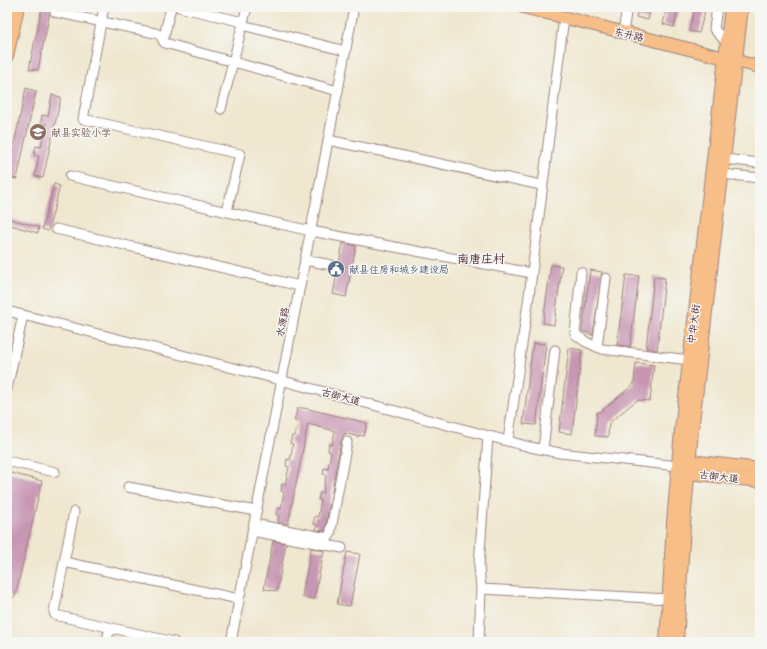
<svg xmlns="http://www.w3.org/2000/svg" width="767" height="649" viewBox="0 0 767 649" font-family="'Balsamiq Sans','LXGW WenKai TC',sans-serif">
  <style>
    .building { fill: #c796b3 }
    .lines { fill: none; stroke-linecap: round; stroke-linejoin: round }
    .minor-casing { stroke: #9c837d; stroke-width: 11 }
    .major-casing { stroke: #9c837d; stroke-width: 14 }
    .minor { stroke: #fff; stroke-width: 9 }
    .major { stroke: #f7be88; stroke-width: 12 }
    .labels { text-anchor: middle; stroke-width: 3; stroke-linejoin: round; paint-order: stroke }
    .street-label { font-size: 10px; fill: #4a1f2b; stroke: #f6f6f2 }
    .education-label { font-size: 10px; fill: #785e54; stroke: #f6f6f2; text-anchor: start }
    .service-label { font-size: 10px; fill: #4e5e75; stroke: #f6f6f2; text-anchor: start }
    .quarter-label { font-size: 12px; fill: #4a1f2b; stroke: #f6f6f2 }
  </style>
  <rect width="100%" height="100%" fill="#f6f6f2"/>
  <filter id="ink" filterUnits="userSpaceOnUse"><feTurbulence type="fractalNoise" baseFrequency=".025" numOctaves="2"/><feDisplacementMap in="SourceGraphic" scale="8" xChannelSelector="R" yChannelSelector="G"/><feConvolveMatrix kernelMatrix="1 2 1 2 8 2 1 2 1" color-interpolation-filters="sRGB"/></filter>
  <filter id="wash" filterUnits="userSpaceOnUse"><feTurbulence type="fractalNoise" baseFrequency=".012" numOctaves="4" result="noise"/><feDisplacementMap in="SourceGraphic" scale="16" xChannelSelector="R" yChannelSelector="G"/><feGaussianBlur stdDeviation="0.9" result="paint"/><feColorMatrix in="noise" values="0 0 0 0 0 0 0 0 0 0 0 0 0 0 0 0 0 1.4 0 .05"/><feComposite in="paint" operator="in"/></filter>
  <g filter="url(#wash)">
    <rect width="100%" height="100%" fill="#efe7cf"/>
    <g id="blocks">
      <!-- building -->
      <g class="building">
        <polygon points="42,7 51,7 38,70 29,69"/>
        <polygon points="639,7 651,7 648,20 636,17"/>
        <polygon points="667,7 679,7 674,27 663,24"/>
        <polygon points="695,7 706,7 699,33 689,31"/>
        <polygon points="26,88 36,91 17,179 7,177"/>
        <polygon points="52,95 61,97 43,178 35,176 39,156 34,155 36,146 41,147 46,124 41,123 42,115 48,116"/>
        <polygon points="54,184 60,186 48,231 42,229"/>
        <polygon points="7,218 39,227 38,233 7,224"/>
        <polygon points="343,243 356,246 346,297 333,294"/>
        <polygon points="551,265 562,266 554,325 543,323"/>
        <polygon points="590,270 602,272 593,335 582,331"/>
        <polygon points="626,275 639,276 630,347 617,345"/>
        <polygon points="654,277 665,278 657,350 646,348"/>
        <polygon points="533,343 546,344 536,425 523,424"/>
        <polygon points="569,348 582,350 572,434 559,432"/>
        <polygon points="636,363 654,365 650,401 637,400 609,423 608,437 595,436 597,412 600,412 634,384"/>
        <polygon points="298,408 304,408 367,423 364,436 359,435 358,437 345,433 341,441 325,531 316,530 317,524 313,524 315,516 318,517 321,500 318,500 320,492 323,493 326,475 323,474 324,468 328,469 331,452 328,451 329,444 332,445 335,431 308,424 288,524 278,522 279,516 276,515 278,508 281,509 284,492 281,491 282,484 285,485 289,467 286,466 287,459 290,460 293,444 290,443 292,436 295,436 298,422 294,420"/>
        <polygon points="7,472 42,481 15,597 7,595"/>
        <polygon points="273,541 286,543 277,591 264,589"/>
        <polygon points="311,548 324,551 314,599 302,597"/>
        <polygon points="347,552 360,554 350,606 337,604"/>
      </g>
    </g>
  </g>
  <g filter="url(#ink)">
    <use href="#blocks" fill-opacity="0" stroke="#9c837d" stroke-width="1"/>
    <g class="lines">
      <!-- minor casing -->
      <g class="minor-casing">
        <g id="minor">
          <polyline points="104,7 83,119 240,154 227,211"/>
          <polyline points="179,7 243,22"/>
          <polyline points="717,7 714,29 727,43"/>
          <polyline points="55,12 155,33 160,35 165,43 338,91"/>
          <polyline points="242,25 346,51"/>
          <polyline points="623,32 627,7"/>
          <polyline points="163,41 171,7"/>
          <polyline points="221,109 247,7"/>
          <polyline points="328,140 541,185"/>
          <polyline points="724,159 760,163"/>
          <polyline points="722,174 760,178"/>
          <polyline points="70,176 311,231 531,273"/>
          <polyline points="56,229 300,286"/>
          <polyline points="305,260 331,265"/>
          <polyline points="581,272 575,334 586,342 602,349 689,360"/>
          <polyline points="7,311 265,376 530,447 560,453 678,466"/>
          <polyline points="597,347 606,278"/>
          <polyline points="7,389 23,315"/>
          <polyline points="508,441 529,296 564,17"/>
          <polyline points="543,449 555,350"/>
          <polyline points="7,461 55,472"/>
          <polyline points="128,487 256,511"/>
          <polyline points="74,512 54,612 55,615 174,642"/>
          <polyline points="254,524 328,538 330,535 347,442"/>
          <polyline points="252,531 342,548"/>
          <polyline points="64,562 239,599"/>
          <polyline points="481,589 669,599"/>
          <polyline points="106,642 109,632 115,629"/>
          <polyline points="231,642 354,7"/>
          <polyline points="479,642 481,589 479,566 488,436"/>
        </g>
      </g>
      <!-- major casing -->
      <g class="major-casing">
        <g id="major">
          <polyline points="523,7 760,67"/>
          <polyline points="7,56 18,7"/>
          <polyline points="682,460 760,469"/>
          <polyline points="680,472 760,481"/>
          <polyline points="666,642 673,523 681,430 731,7"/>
          <polyline points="677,642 684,524 692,431 742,7"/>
        </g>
      </g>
      <!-- minor -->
      <use href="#minor" class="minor"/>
      <!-- major -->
      <use href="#major" class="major"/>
    </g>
  </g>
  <!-- icons -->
  <defs>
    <g id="school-disc" transform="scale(0.9)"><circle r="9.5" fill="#8d6e63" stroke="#f6f6f2"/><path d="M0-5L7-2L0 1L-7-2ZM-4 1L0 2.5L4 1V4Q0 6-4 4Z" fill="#fff"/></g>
    <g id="civic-disc" transform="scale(0.9)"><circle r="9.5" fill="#5c6f8a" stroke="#f6f6f2"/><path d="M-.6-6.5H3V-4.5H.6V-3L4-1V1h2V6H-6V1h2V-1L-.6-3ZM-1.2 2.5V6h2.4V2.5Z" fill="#fff"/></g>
  </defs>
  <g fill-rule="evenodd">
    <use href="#school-disc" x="38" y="132"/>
    <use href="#civic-disc" x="336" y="269"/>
  </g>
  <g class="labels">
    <!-- street labels -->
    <g class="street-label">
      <text transform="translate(629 34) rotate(14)" y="4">东升路</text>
      <text transform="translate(282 322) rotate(-79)" y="4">水源路</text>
      <text transform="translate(693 324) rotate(-83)" y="4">中华大街</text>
      <text transform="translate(341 396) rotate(15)" y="4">古御大道</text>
      <text transform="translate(719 476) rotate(7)" y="4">古御大道</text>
    </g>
    <!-- education labels -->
    <g class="education-label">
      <text x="51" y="136">献县实验小学</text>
    </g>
    <!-- service labels -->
    <g class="service-label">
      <text x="349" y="273">献县住房和城乡建设局</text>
    </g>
    <!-- quarter labels -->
    <g class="quarter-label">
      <text x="481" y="263">南唐庄村</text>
    </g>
  </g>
  <!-- margin -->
  <rect width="767" height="649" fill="none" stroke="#f6f6f2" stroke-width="24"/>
</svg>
